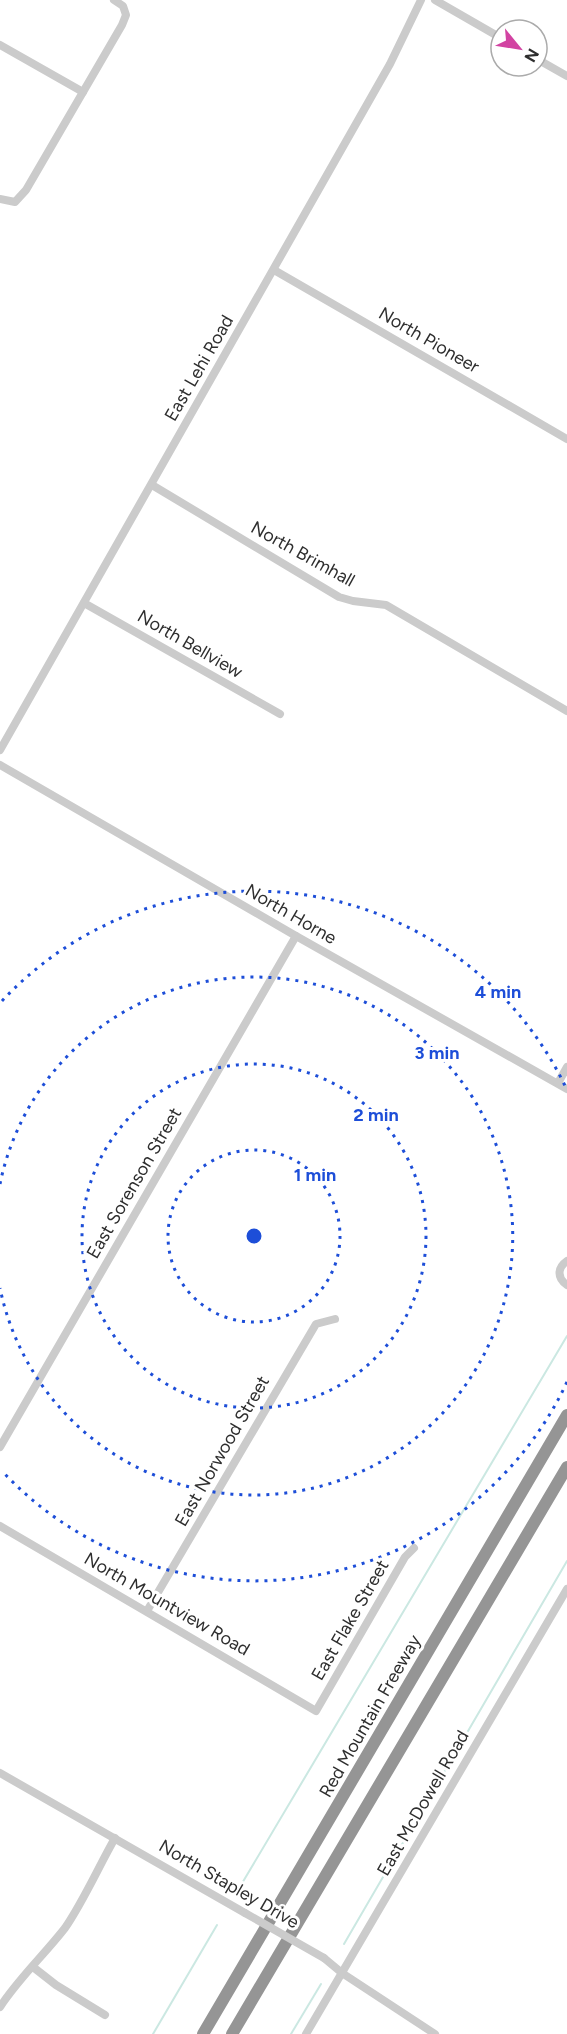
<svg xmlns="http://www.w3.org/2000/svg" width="567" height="2034" viewBox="0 0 567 2034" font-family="Figtree,sans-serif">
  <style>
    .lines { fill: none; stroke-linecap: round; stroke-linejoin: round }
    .stream { stroke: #cbe8e2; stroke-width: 2 }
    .minor { stroke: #cbcbcb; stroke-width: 8 }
    .highway { stroke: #959595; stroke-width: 12 }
    .minor-bridge { stroke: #cbcbcb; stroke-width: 8 }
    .ring { fill: none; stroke: #1d4ed8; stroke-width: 3; stroke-dasharray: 3 6 }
    .labels { text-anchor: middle; stroke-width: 6; stroke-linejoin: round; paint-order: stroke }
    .street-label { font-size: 18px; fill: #2e2e2e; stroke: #fff }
    .centre { fill: #1d4ed8; stroke: #fff; stroke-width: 3 }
    .ring-label { font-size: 18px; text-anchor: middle; font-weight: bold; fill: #1d4ed8; stroke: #fff; stroke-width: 6; stroke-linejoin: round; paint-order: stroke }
  </style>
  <rect width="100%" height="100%" fill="#fff"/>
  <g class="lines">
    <!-- stream -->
    <g class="stream">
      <polyline points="241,1885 567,1336"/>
      <polyline points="344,1944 567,1561"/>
      <polyline points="153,2034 217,1925"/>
      <polyline points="291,2034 321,1984"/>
    </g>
    <!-- minor -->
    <g class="minor">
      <polyline points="435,0 501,38"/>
      <polyline points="0,45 83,92"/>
      <polyline points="537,59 567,76"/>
      <polyline points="0,199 15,202 26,190 122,25 126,15 123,6 114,0"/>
      <polyline points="274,270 567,439"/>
      <polyline points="152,485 339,597 353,601 386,605 567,711"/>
      <polyline points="84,603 280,714"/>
      <polyline points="0,750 390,64 421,0"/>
      <polyline points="0,765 296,936 567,1089"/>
      <polyline points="558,1083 567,1067"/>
      <path d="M567 1261C557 1268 557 1278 567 1285"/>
      <polyline points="0,1447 296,936"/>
      <polyline points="0,1526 316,1711 405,1557 414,1548"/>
      <polyline points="147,1611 316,1324 335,1319"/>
      <polyline points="0,1773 245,1913"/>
      <polyline points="324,1958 342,1973 435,2034"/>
      <polyline points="33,1967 56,1985 105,2015"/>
      <path d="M0 2007C19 1978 44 1955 65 1928 83 1902 99 1866 115 1838"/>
      <polyline points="306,2034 567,1589"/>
    </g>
    <!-- highway -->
    <g class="highway">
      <polyline points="203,2034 567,1415"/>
      <polyline points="232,2034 567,1467"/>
    </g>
    <!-- minor-bridge -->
    <polyline class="minor-bridge" points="245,1913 324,1958"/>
  </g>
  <!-- distance rings -->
  <g class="ring">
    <circle cx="254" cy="1236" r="86"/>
    <circle cx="254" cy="1236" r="172"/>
    <path d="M0 1184A259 259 0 1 1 0 1288"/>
    <path d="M567 1382A345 345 0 0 1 2 1471M2 1001A345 345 0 0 1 567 1090"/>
  </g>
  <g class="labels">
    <!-- street labels -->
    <g class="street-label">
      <text transform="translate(429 340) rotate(30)" y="6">North Pioneer</text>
      <text transform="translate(199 368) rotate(-60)" y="6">East Lehi Road</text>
      <text transform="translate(303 554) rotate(29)" y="6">North Brimhall</text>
      <text transform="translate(190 644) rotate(30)" y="6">North Bellview</text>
      <text transform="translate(291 914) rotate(30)" y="6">North Horne</text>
      <text transform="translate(134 1183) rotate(-60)" y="6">East Sorenson Street</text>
      <text transform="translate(222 1451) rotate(-60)" y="6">East Norwood Street</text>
      <text transform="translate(167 1604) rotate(30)" y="6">North Mountview Road</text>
      <text transform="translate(350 1620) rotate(-60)" y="6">East Flake Street</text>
      <text transform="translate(370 1716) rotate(-60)" y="6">Red Mountain Freeway</text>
      <text transform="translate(423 1803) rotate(-60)" y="6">East McDowell Road</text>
      <text transform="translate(229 1884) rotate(30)" y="6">North Stapley Drive</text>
    </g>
  </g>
  <circle cx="254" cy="1236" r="9" class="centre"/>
  <g class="ring-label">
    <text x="498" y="998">4 min</text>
    <text x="437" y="1059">3 min</text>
    <text x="376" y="1121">2 min</text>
    <text x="315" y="1181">1 min</text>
  </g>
  <!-- north arrow -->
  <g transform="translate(519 48) rotate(120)"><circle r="28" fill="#ffffff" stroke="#ababab" stroke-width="1.5"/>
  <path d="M0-4.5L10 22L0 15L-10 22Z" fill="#d243a2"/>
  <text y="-9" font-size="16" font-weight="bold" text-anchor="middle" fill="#2e2e2e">N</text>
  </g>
</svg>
